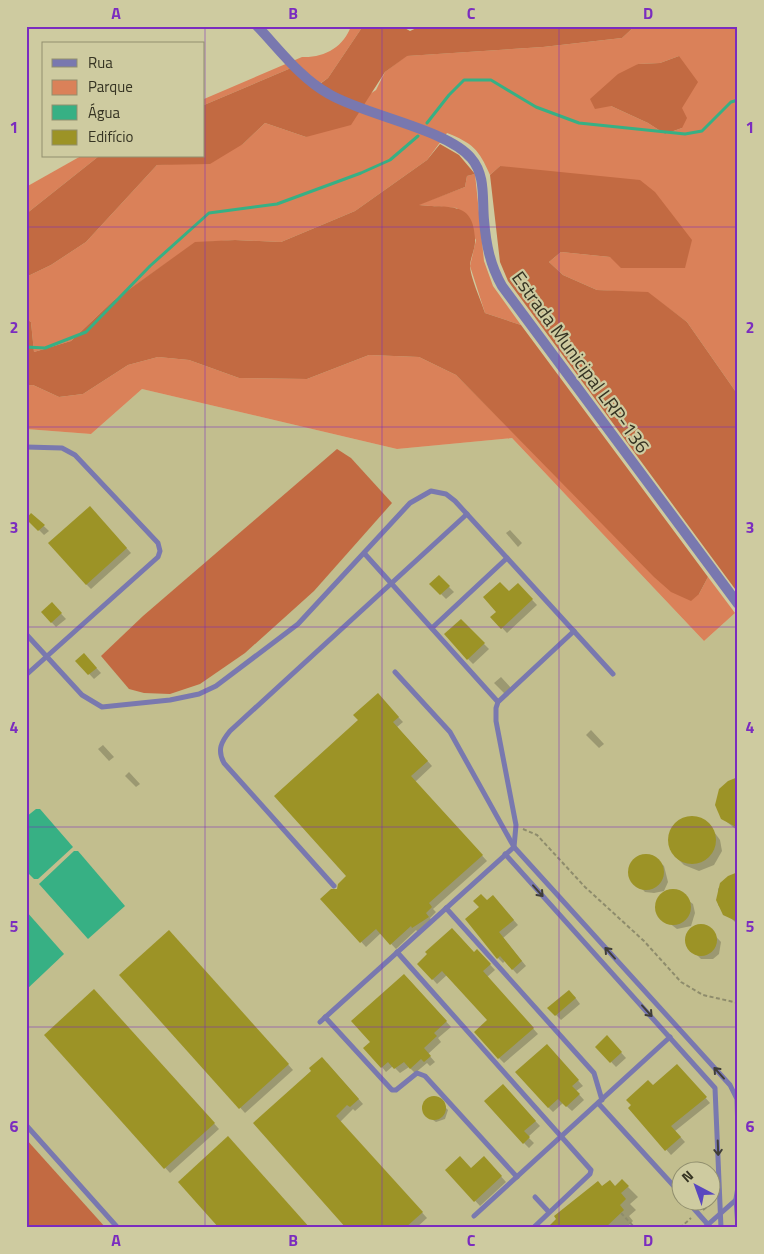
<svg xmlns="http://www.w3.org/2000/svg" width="764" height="1254" viewBox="0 0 764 1254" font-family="'Titillium Web',sans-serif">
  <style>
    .built { fill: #c2be8e; fill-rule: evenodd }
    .green { fill: #da8159; fill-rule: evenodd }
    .forest { fill: #c26a42 }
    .water { fill: #37b084 }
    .shadow { fill: #0003 }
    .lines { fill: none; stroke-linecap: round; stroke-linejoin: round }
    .stream { stroke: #37b084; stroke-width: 3 }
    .building { fill: #9c9326 }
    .path { stroke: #8e8c6c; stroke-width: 2; stroke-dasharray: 4 2.5; stroke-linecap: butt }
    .lane { stroke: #7978af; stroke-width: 5 }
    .street { stroke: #7978af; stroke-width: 10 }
    .oneway { stroke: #403e38 }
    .grid { fill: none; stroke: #7b2cbf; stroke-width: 1; stroke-opacity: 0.55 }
    .labels { text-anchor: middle; stroke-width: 4.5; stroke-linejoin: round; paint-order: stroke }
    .street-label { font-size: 19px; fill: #363423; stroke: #cecba0 }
    .neatline { fill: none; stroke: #7b2cbf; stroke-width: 2 }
    .grid-label { font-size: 16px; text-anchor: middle; font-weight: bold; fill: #7b2cbf }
  </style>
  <rect width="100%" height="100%" fill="#cecba0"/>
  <!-- built -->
  <path class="built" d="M142 389 397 449 512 438 704 641 735 613 738 617V1228H106L26 1139V429L91 434ZM682 1172H712V1202H682Z"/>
  <!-- green -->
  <g class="green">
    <path d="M351 26H363L328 78 312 89 291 68 204 105V99L302 57C324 58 344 47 351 26Z"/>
    <path d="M635 26H738V395L687 322 648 293 597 290 563 275 549 262 561 252 610 257 685 268 500 166 490 175C479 149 472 143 447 133L427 160 355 211 281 242 235 240 195 243 113 301 71 341 34 352 31 322 26 319V277L51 265 86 242 157 165 183 163 243 144 265 123 306 137 376 90 385 72 406 56 543 47 622 38ZM679 56 682 128 665 134 648 123 611 106 638 64 660 63Z"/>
    <polygon points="81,156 99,156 26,214 26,187"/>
    <polygon points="475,174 484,261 493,286 521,325 485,313 470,266 476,240 457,208 417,205 465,187 467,176"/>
    <polygon points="369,355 419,357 456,375 671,591 699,594 708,577 735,613 704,641 512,438 397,449 142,389 91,434 26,429 26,386 33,385 59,397 83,394 128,365 158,357 189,360 239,378 307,379"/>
  </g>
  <!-- forest -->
  <g class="forest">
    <polygon points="363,26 401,26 410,31 421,26 635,26 622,38 543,47 407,56 385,72 351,125 306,137 265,123 243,144 210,164 157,165 86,242 51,265 26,277 26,214 99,156 204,156 204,105 291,68 313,89 328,78"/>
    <polygon points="679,56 698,82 682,108 687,118 682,128 665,134 648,123 611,106 595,109 590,99 618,74 638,64 660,63"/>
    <path d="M440 144 459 155 475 174 467 176 465 187 419 205C447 209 473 199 475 238 476 247 471 256 470 265 470 277 481 300 485 313L521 325 708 577 699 594 691 601 671 592 654 577 456 375 419 357 369 355 307 379 239 378 189 360 158 357 128 365 83 394 59 397 33 385 26 386V319L31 322 34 352 71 341 113 301 195 242 235 240 281 242 355 211 427 160Z"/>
    <polygon points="500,166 640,180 655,192 692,240 685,268 621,268 610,257 561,252 549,262 563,275 597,290 648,292 687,322 738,395 738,593 508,281 500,262 490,175"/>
    <polygon points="337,449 351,458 392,503 314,591 245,653 200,684 170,694 144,693 129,689 101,656 143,616"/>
    <polygon points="26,1139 106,1228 26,1228"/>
  </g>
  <!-- water -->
  <g class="water">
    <polygon points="36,809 40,809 73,847 38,879 34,879 26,871 26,817"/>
    <polygon points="74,851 78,851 125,906 88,939 39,884"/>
    <polygon points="26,911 64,954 26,990"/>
  </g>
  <!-- shadow -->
  <g class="shadow">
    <polygon points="94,512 131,553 91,589 86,584"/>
    <polygon points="31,514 49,531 44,535 27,518"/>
    <polygon points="510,530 522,543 518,547 506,533"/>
    <polygon points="439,577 454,592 446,599 431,584"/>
    <polygon points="518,585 537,605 507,633 492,617 498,612 509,592"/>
    <polygon points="52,604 66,619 56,627 42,612"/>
    <polygon points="461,621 489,649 473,664 468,659"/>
    <polygon points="89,660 101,673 94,679 77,661"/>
    <polygon points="501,677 512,689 506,695 494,683"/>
    <polygon points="382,700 403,722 397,727 432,766 415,782 487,861 433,909 436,912 430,918 433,922 418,932 416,930 396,949 381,933 366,947 322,899 338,890 348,876"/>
    <polygon points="591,730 604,744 599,748 586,735"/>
    <polygon points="103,745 114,757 109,761 98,749"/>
    <polygon points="129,772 140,784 136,787 125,776"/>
    <polygon points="738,781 738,831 722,818"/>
    <polygon points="692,818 702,820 709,825 720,840 722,851 714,865 699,871 684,865 677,858 669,843 670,832 677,823"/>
    <polygon points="643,855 653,856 664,866 668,882 664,891 654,893 645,892 630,876 632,863"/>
    <polygon points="738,875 738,925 718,905 718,889 724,880"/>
    <polygon points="675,891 693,904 695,913 691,926 677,929 660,916 657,903 661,894"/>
    <polygon points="487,902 498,902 518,925 503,938 526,966 517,974 505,961 503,963 498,958"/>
    <polygon points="699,926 707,927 721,942 719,954 713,959 701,959 687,945 690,928"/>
    <polygon points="174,937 293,1070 245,1113 121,975"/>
    <polygon points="474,954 482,956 495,970 487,977 538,1034 504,1063 499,1058 488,1020 447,975 437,984 419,964"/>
    <polygon points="409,980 451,1027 438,1038 441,1042 428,1054 435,1062 430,1066 427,1063 415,1073 409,1067 400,1073 393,1066 386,1072 382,1067 371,1042"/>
    <polygon points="99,996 219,1129 170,1173 46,1035"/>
    <polygon points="574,996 580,1004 561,1020 549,1008"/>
    <polygon points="607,1037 626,1058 616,1067 597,1047"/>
    <polygon points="551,1051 583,1086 576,1091 584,1100 572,1111 563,1103 553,1112 548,1107"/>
    <polygon points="327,1063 363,1104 355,1111 353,1109 340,1122 427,1218 416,1228 348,1228"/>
    <polygon points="681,1070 710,1103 675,1131 685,1142 671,1155 630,1108 653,1087"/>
    <polygon points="507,1091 540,1126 528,1137 534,1143 529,1148 524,1143"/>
    <polygon points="435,1097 448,1110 445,1119 436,1122 427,1116 423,1107 427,1099"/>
    <polygon points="489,1163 506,1182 480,1206 447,1170 471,1170"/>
    <polygon points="622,1181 638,1197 630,1204 636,1210 629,1216 633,1221 626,1228 549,1228 602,1188 615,1187"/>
  </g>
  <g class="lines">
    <!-- stream -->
    <g class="stream">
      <polyline points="427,123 449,95 464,80 491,80 536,107 579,123 685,134 702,131 731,102 738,100"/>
      <polyline points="26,347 45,348 86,332 150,266 209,213 277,204 361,173 390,160 418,136"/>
    </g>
  </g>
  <!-- building -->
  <g class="building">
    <polygon points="90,506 127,548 86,585 48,543"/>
    <polygon points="31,513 45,525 38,531 26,519"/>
    <polygon points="439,575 450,586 440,595 429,584"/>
    <polygon points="500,582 509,591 518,583 533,599 501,629 490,617 496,612 483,597"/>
    <polygon points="52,602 62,613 51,623 41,612"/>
    <polygon points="461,619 485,643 467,660 444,634"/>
    <polygon points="84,653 97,668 88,675 75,661"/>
    <polygon points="378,693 399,717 393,722 428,761 411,776 483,855 429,903 432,907 426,913 429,917 412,928 411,926 390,945 376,929 360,943 320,899 331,889 337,889 338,884 346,876 274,796 358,720 353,715"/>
    <polygon points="738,777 738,828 721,819 715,805 719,789 728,781"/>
    <circle cx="692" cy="840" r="24"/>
    <circle cx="646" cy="872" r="18"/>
    <polygon points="738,872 738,922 723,915 716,900 720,883 728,876"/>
    <circle cx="673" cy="907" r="18"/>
    <polygon points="481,894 487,900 493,895 514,920 499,932 522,961 512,970 500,956 497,959 465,919 479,907 473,901"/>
    <circle cx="701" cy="940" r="16"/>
    <polygon points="452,928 474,952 477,949 491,964 483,971 534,1028 498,1059 474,1032 487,1020 442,971 432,980 417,964 427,954 425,952"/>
    <polygon points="169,930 289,1064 239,1109 119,975"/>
    <polygon points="404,974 447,1021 434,1033 437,1036 424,1048 431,1056 424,1062 421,1059 410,1069 404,1062 394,1069 388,1062 381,1068 363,1048 370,1042 351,1021"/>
    <polygon points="94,989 215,1123 164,1169 44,1035"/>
    <polygon points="569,990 576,998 555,1016 547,1008"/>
    <polygon points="607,1035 622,1052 610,1063 595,1047"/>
    <polygon points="547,1044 579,1080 572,1086 580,1094 566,1107 558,1099 548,1108 515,1072"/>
    <polygon points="322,1057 359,1099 350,1107 347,1105 336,1116 423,1212 405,1228 346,1228 253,1123 311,1071 309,1068"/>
    <polygon points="677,1064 707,1097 671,1126 681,1137 665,1151 628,1108 631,1105 626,1100 648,1080 653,1085"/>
    <polygon points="503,1084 536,1121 524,1131 530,1137 523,1144 484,1101"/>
    <circle cx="434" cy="1108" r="12"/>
    <polygon points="228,1136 310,1228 219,1228 178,1182"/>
    <polygon points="460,1156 471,1168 484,1156 502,1176 474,1202 445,1170"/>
    <polygon points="622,1179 629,1186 621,1193 626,1199 620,1205 624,1210 605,1228 547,1228 556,1219 554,1216 598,1181 602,1186 610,1180 615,1186"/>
  </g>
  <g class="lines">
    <!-- path -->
    <g class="path">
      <polyline points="523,829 537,835 585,887 644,941 681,982 703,995 738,1003"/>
      <polyline points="703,1210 713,1202"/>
      <polyline points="621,1213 635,1228"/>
      <polyline points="680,1228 691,1218"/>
    </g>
    <!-- lane -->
    <g class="lane">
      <polyline points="26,447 62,448 75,455 158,543 160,551 158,557 26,675"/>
      <polyline points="364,553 498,702"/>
      <polyline points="432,628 507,558"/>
      <polyline points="26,634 82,695 102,707 170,700 199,694 216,686 298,624 410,503 431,491 446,494 455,501 613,674"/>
      <polyline points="395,672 450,732 514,847 730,1085 737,1099 738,1133"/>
      <polyline points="505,854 715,1088 721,1228"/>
      <path d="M334 886 224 763C217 750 221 742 230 731L467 514"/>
      <polyline points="446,908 594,1073 602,1100"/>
      <polyline points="397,952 591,1170 590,1174 533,1228"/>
      <polyline points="325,1017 392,1090 396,1090 417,1073 425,1076 517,1177"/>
      <polyline points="320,1022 514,847 516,825 496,721 496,708 498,702 574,631"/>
      <polyline points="598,1103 682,1195"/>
      <polyline points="26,1125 118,1228"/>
      <polyline points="535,1197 548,1211"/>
      <polyline points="688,1202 711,1228"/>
      <polyline points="474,1216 670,1037"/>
      <polyline points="704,1228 738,1198"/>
      <polyline points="738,1228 736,1199 738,1187"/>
    </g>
    <!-- street -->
    <path class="street" d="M257 26C279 49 301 79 329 94 364 115 447 129 471 158 486 175 482 199 484 220 486 244 490 265 502 286L738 604"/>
  </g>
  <!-- one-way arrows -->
  <defs><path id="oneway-shaft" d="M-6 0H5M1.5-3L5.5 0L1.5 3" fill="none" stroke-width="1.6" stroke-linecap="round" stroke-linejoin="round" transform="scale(1.25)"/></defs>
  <g class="oneway">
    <use href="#oneway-shaft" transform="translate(538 891) rotate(48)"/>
    <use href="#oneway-shaft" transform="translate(610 953) rotate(-132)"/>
    <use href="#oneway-shaft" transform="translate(647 1011) rotate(48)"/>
    <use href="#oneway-shaft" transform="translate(719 1073) rotate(-132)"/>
    <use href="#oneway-shaft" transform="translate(718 1148) rotate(88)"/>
  </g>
  <!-- grid -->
  <path class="grid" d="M205 26V1228M382 26V1228M559 26V1228M26 227H738M26 427H738M26 627H738M26 827H738M26 1027H738"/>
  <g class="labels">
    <!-- street labels -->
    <g class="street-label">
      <text transform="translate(581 362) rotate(54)" y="7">Estrada Municipal LRP-136</text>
    </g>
  </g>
  <!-- border -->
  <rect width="764" height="1254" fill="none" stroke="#cecba0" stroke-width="55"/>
  <!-- legend -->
  <rect x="42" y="42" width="162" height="115" fill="#cecba0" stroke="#918f6e"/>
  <rect x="52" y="59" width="25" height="8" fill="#7978af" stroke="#918f6e"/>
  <text x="88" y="68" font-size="15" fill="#363423">Rua</text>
  <rect x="52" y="80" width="25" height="15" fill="#da8159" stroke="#918f6e"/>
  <text x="88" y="92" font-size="15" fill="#363423">Parque</text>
  <rect x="52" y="105" width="25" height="15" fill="#37b084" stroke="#918f6e"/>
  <text x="88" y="118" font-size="15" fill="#363423">Água</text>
  <rect x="52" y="130" width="25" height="15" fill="#9c9326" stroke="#918f6e"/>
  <text x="88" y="142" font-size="15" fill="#363423">Edifício</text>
  <!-- north arrow -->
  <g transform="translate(696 1186) rotate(319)"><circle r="24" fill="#cecba0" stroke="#918f6e"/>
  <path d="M0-4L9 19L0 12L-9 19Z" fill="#5947bf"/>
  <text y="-8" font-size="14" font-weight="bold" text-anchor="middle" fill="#363423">N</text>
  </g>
  <rect x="28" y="28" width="708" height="1198" class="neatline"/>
  <g class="grid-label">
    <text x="116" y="19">A</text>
    <text x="293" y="19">B</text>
    <text x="471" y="19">C</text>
    <text x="648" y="19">D</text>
    <text x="14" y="133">1</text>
    <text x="750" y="133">1</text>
    <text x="14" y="333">2</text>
    <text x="750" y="333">2</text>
    <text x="14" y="533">3</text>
    <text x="750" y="533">3</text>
    <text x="14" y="733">4</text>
    <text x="750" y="733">4</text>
    <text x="14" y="932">5</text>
    <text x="750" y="932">5</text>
    <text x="14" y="1132">6</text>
    <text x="750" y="1132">6</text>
    <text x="116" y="1246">A</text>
    <text x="293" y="1246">B</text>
    <text x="471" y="1246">C</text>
    <text x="648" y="1246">D</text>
  </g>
</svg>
